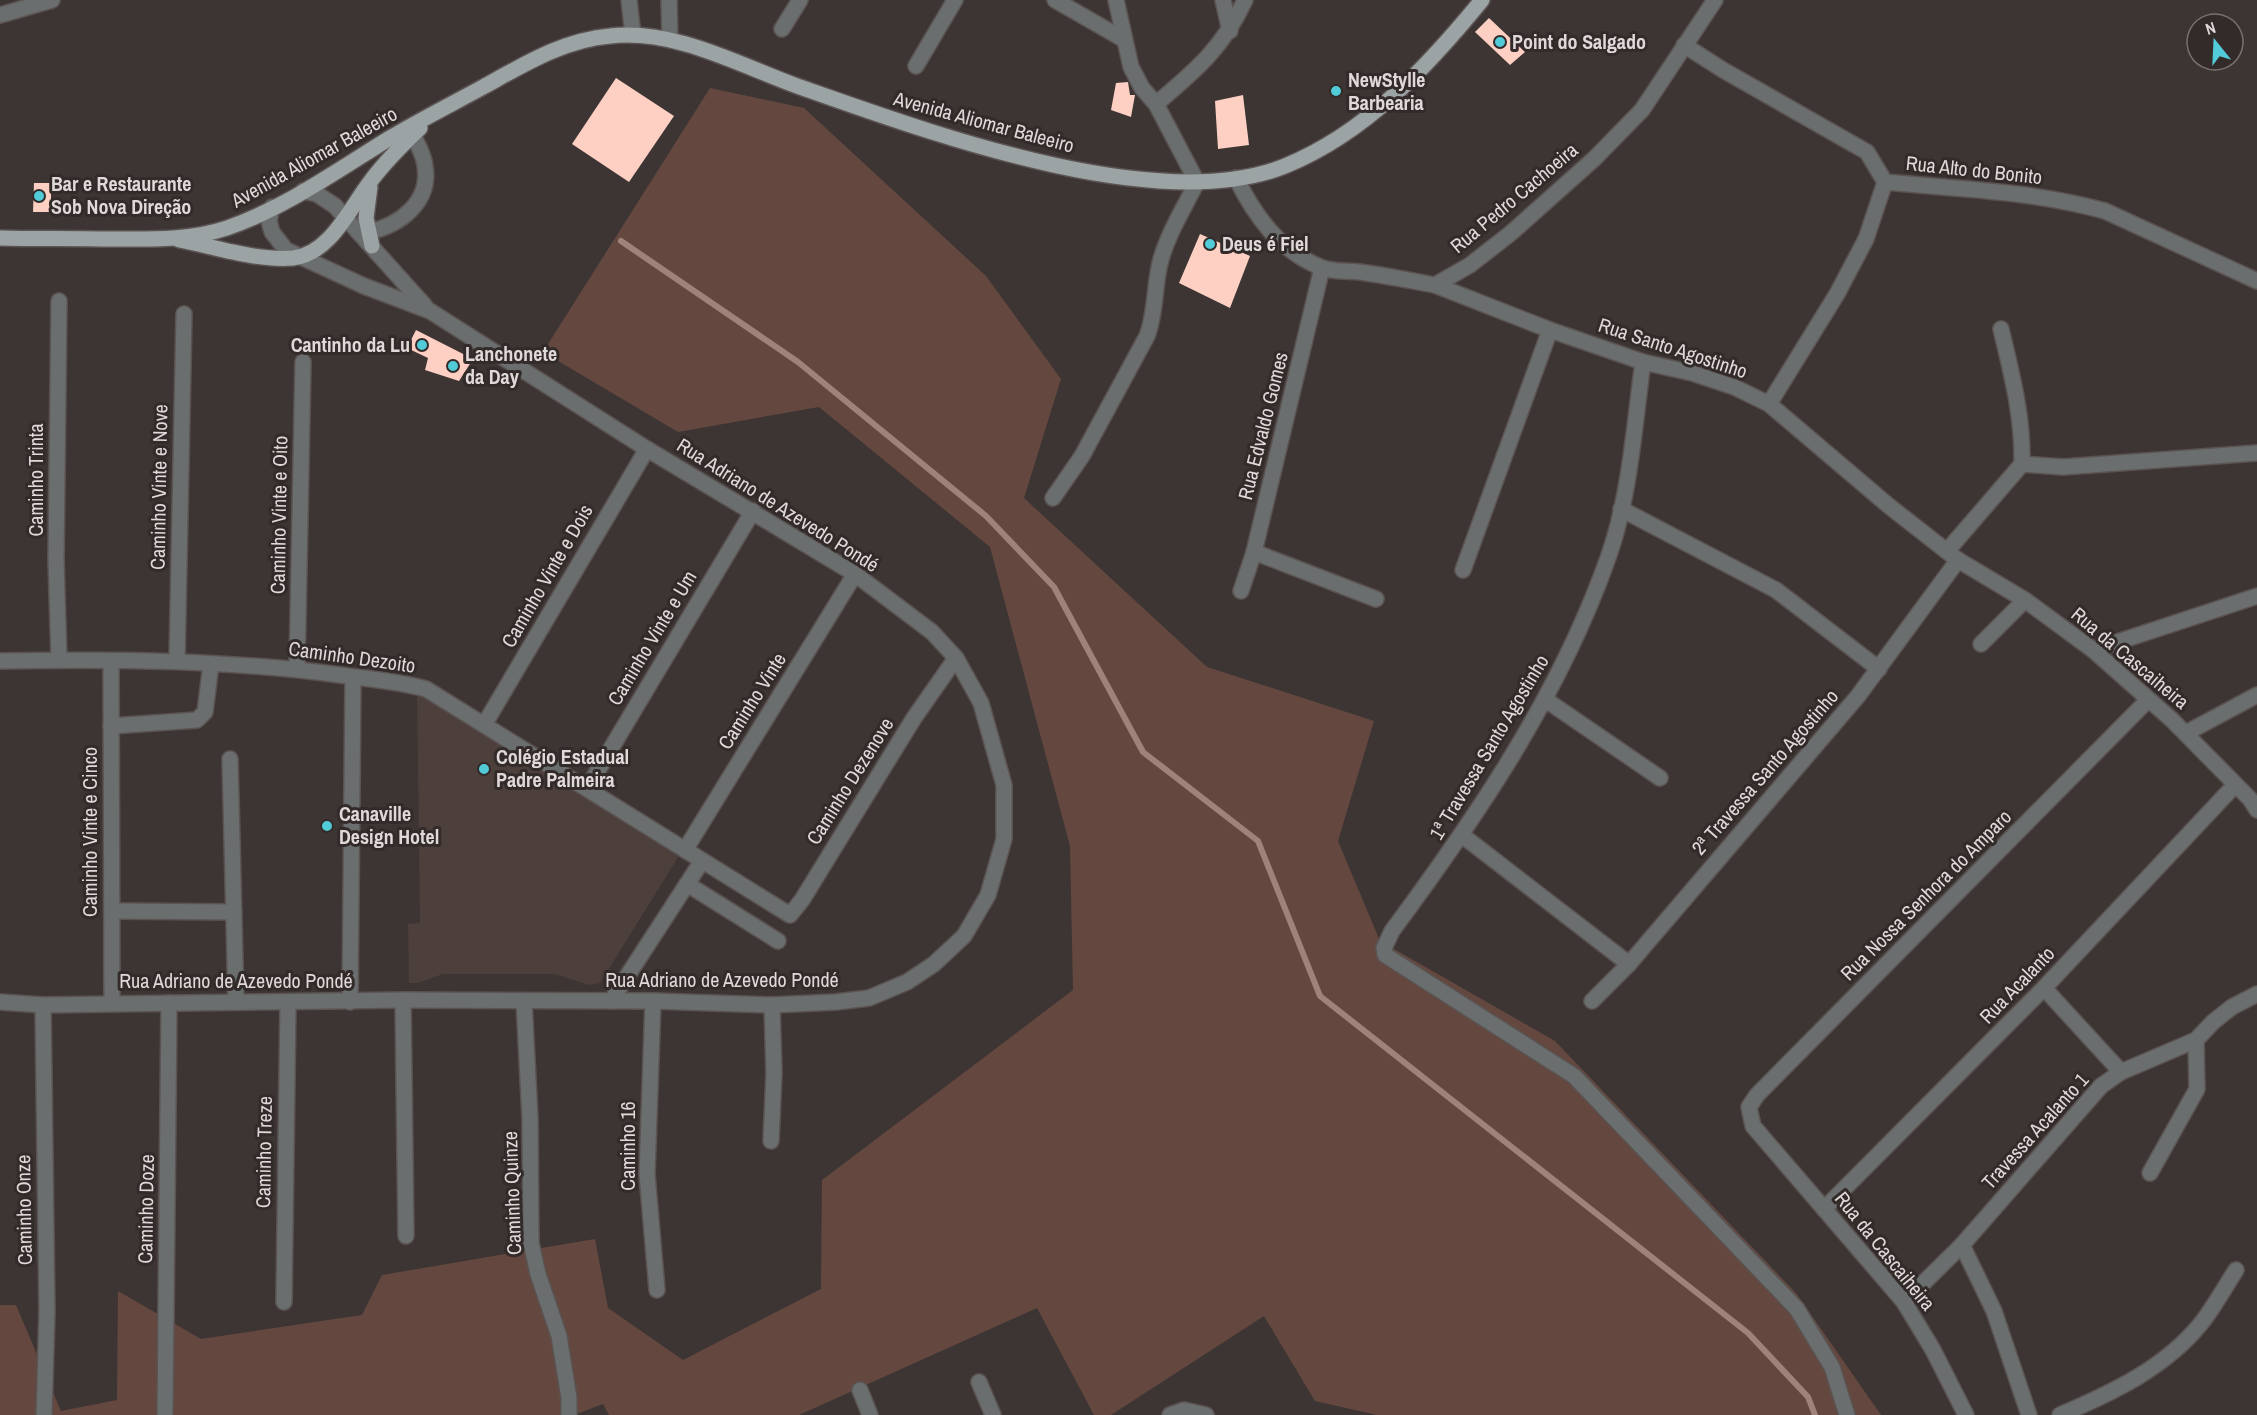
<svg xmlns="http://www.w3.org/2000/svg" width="2257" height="1415" viewBox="0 0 2257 1415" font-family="'Archivo Narrow',sans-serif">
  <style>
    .built { fill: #4d3f3c }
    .green { fill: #644840 }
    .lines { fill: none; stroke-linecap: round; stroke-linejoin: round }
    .stream { stroke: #9f837b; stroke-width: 6 }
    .building { fill: #fdd0c3 }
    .minor-casing { stroke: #5a5351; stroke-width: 18 }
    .major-casing { stroke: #5a5351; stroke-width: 18 }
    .minor { stroke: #6a6e6e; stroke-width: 15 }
    .major { stroke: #9ba3a4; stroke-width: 15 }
    .poi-dot { fill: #52cbd9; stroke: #322b29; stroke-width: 2 }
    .labels { text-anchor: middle; stroke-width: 6; stroke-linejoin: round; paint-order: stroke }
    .poi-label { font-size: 20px; font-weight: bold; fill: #dfdad9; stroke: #322b29; text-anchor: start }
    .street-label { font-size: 20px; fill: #dfdad9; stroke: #322b29 }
  </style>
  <rect width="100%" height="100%" fill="#3d3533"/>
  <!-- built -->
  <polygon class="built" points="417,688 682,851 600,983 589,985 555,974 443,974 418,983 409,983 408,924 420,923"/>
  <!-- green -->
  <polygon class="green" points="710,88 804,108 986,276 1061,379 1024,498 1207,667 1374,721 1338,841 1380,941 1555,1041 1796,1293 1881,1415 1377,1415 1315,1401 1264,1316 1111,1415 1094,1415 1037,1308 799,1415 609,1415 603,1404 574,1415 0,1415 0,1305 16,1305 61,1411 117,1400 118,1291 201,1339 362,1315 382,1275 595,1239 608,1308 683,1360 821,1289 822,1180 1073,990 1070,846 990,547 819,407 678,432 543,352"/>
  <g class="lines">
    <!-- stream -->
    <polyline class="stream" points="621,241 798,362 986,516 1054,587 1143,752 1258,841 1320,996 1748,1333 1808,1397 1815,1415"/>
  </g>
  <!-- building -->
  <g class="building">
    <polygon points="1489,18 1525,52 1510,65 1475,32"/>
    <polygon points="616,78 674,116 629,182 572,144"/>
    <polygon points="1128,82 1130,95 1135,95 1131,117 1111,110 1116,83"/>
    <polygon points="1243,95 1249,145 1218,149 1215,101"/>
    <polygon points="34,183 51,183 51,212 33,212"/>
    <polygon points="1200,234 1250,256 1230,308 1179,283"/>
    <polygon points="416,330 473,359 459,381 425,370 428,358 407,348"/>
  </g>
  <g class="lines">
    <!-- minor casing -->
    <g class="minor-casing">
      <g id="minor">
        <polyline points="629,0 633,35"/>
        <polyline points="669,0 670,40"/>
        <polyline points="1055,0 1123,39"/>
        <polyline points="1223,0 1230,31"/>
        <polyline points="0,15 52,0"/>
        <polyline points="782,29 800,0"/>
        <polyline points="1684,45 1723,70 1867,152 1885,182"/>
        <polyline points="916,66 955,0"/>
        <path d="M1156 104C1195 71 1223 48 1245 0"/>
        <path d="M1236 178C1255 216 1279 250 1320 267 1333 273 1352 270 1366 273 1389 276 1412 281 1435 285L1470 265 1511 233 1594 159 1642 110 1715 0"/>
        <path d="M1885 182C1958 189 2034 191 2105 211L2257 281"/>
        <polyline points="303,191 317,194 335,206 425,306"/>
        <path d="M369 232C400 225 431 202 425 166 424 155 418 145 413 135"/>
        <polyline points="1435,285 1550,330 1643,362 1692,373 1734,387 1769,404 1889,506 1958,560 2025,600 2093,650 2172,720 2250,799 2257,810"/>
        <path d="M1643 362C1634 427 1630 496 1608 558 1559 696 1478 815 1392 931L1384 948 1385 955 1574 1076 1797 1309 1832 1367 1847 1415"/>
        <polyline points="1769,404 1837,294 1866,239 1885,182"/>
        <polyline points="2022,464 2063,467 2257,453"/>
        <path d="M1053 498 1082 456 1147 336C1156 313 1154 287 1160 263 1167 235 1184 208 1197 182L1156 104 1142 88 1131 67 1116 0"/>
        <polyline points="1621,509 1776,590 1879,669"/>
        <path d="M1947 551 2022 464C2023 417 2012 375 2001 329"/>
        <polyline points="1254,552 1376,599"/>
        <polyline points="1463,570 1550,330"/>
        <polyline points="1241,591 1254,552 1322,268"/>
        <polyline points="1981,644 2025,600"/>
        <polyline points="2093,650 2257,596"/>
        <polyline points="59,660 56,560 59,301"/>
        <path d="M0 661C114 659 228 660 340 675 369 679 398 681 426 689L790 915 802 900 914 718 956 658"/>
        <polyline points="111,661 112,1003"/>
        <polyline points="177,661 184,314"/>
        <polyline points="297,669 303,362"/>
        <polyline points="1546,700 1660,778"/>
        <polyline points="484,725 647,449"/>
        <polyline points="111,726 197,720 205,712 211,664"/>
        <polyline points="2186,733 2257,695"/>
        <polyline points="230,759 236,1002"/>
        <polyline points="588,787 753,511"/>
        <polyline points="1463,836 1629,964"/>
        <polyline points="685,850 855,574"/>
        <polyline points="687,884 778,941"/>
        <polyline points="112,911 234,912"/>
        <polyline points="2044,988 2121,1072"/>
        <polyline points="403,1000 406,1236"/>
        <polyline points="524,1001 530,1118 531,1243 538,1274 559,1336 569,1398 569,1415"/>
        <polyline points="611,1001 702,861"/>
        <polyline points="653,1001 647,1174 657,1290"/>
        <polyline points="1592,1001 1629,964 1858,696 1958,560"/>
        <polyline points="0,1002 43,1005 403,1000 653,1001 772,1005 836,1002 869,998 907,982 934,964 964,936 988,895 1004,839 1004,785 981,703 956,658 932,632 855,574 647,449 430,311 364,286 286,250 272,232 269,221 272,207"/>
        <polyline points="350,1002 353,677"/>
        <polyline points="43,1005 47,1312 44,1415"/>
        <polyline points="771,1141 774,1073 772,1005"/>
        <polyline points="2150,1173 2197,1089 2196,1040"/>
        <polyline points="1824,1209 2044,988 2235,785"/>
        <polyline points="1962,1245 1994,1311 2029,1415"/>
        <polyline points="284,1302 288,1002"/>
        <polyline points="1904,1302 1962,1245 2101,1086 2121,1072 2196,1040 2213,1022 2232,1007 2257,994"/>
        <polyline points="979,1382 993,1415"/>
        <polyline points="860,1390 870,1415"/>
        <polyline points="165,1415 169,1003"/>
        <polyline points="1170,1415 1184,1410 1206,1415"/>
        <polyline points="1966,1415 1933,1350 1904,1302 1753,1126 1749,1107 1757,1095 2148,700"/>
        <path d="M2060 1415C2112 1393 2167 1367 2203 1321 2215 1305 2225 1287 2236 1270"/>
      </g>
    </g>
    <!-- major casing -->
    <g class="major-casing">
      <g id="major">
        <polyline points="370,187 366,218 372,246"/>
        <path d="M0 238C35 239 70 238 106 239 146 239 188 241 227 228 285 208 338 170 390 138 420 120 452 104 483 87 523 65 563 40 610 36 675 29 737 64 797 86 923 130 1157 218 1285 166 1366 133 1428 66 1482 0"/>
        <path d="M179 240C215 247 257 261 293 258 330 254 350 208 370 182 384 163 403 144 420 128"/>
      </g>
    </g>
    <!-- minor -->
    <use href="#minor" class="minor"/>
    <!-- major -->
    <use href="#major" class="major"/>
  </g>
  <!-- markers -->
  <g class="poi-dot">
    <circle cx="1500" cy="42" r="6"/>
    <circle cx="1336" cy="91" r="6"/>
    <circle cx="39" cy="196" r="6"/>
    <circle cx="1210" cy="244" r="6"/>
    <circle cx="422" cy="345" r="6"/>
    <circle cx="453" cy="366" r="6"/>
    <circle cx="484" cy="769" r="6"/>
    <circle cx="327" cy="826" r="6"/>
  </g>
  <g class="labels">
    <!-- poi labels -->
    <g class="poi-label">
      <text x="1512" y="49">Point do Salgado</text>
      <text x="1348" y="87">NewStylle<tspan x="1348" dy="23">Barbearia</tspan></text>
      <text x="51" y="191">Bar e Restaurante<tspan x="51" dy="23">Sob Nova Direção</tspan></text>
      <text x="1222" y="251">Deus é Fiel</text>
      <text x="410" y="352" text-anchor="end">Cantinho da Lu</text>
      <text x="465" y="361">Lanchonete<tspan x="465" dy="23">da Day</tspan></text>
      <text x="496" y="764">Colégio Estadual<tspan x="496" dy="23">Padre Palmeira</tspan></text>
      <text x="339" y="821">Canaville<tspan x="339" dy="23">Design Hotel</tspan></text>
    </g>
    <!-- street labels -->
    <g class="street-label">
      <text transform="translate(984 122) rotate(15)" y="7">Avenida Aliomar Baleeiro</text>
      <text transform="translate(314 157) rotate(-29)" y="7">Avenida Aliomar Baleeiro</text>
      <text transform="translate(1974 170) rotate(6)" y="7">Rua Alto do Bonito</text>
      <text transform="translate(1514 198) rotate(-40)" y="7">Rua Pedro Cachoeira</text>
      <text transform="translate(1673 348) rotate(18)" y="7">Rua Santo Agostinho</text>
      <text transform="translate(1263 426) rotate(-76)" y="7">Rua Edvaldo Gomes</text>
      <text transform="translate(36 480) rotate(-90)" y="7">Caminho Trinta</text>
      <text transform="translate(159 487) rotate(-89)" y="7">Caminho Vinte e Nove</text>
      <text transform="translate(778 505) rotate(32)" y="7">Rua Adriano de Azevedo Pondé</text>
      <text transform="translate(279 515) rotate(-89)" y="7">Caminho Vinte e Oito</text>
      <text transform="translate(547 576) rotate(-60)" y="7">Caminho Vinte e Dois</text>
      <text transform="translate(652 638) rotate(-59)" y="7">Caminho Vinte e Um</text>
      <text transform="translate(352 657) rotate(8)" y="7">Caminho Dezoito</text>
      <text transform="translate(2130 658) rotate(40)" y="7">Rua da Cascaiheira</text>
      <text transform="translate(752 701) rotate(-58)" y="7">Caminho Vinte</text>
      <text transform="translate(1489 747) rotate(-59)" y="7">1ª Travessa Santo Agostinho</text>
      <text transform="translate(1765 772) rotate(-49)" y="7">2ª Travessa Santo Agostinho</text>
      <text transform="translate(850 781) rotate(-58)" y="7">Caminho Dezenove</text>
      <text transform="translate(90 832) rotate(-90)" y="7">Caminho Vinte e Cinco</text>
      <text transform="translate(1926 895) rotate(-45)" y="7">Rua Nossa Senhora do Amparo</text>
      <text x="722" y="987">Rua Adriano de Azevedo Pondé</text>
      <text x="236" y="988">Rua Adriano de Azevedo Pondé</text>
      <text transform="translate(2017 985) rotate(-46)" y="7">Rua Acalanto</text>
      <text transform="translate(2035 1131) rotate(-48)" y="7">Travessa Acalanto 1</text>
      <text transform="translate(628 1146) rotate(-90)" y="7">Caminho 16</text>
      <text transform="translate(264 1152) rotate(-89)" y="7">Caminho Treze</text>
      <text transform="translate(512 1193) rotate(-92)" y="7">Caminho Quinze</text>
      <text transform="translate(146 1209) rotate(-89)" y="7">Caminho Doze</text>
      <text transform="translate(24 1210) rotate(-91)" y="7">Caminho Onze</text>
      <text transform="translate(1885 1251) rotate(51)" y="7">Rua da Cascaiheira</text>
    </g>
  </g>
  <!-- north arrow -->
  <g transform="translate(2215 42) rotate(342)"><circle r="28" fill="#322b29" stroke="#77716f" stroke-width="1.5"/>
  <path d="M0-4.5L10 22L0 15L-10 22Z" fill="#52cbd9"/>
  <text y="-9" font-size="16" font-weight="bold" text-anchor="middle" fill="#dfdad9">N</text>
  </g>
</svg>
